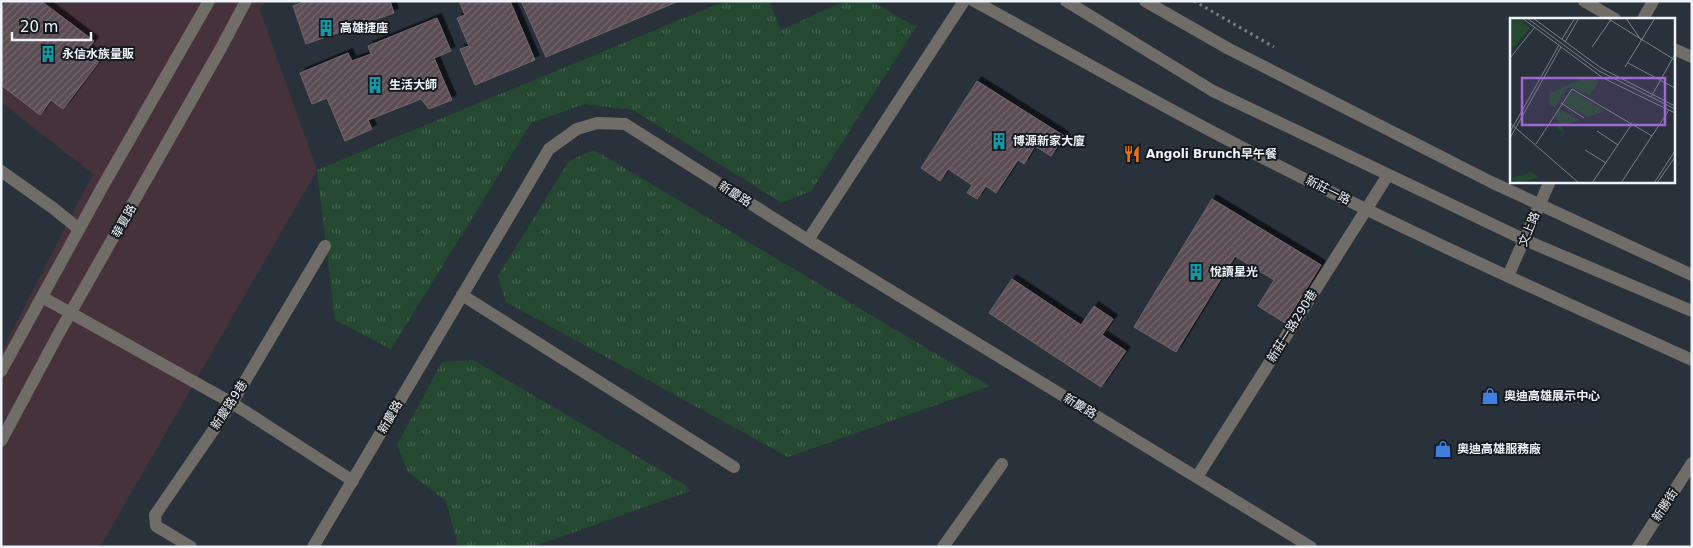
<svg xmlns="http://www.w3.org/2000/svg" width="1693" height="548" viewBox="0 0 1693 548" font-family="'DejaVu Sans','Noto Sans TC',sans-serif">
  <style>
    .commercial { fill: #45323a }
    .grass { fill: url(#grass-tufts) }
    .building { fill: url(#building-hatch); stroke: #72646b; filter: url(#shadow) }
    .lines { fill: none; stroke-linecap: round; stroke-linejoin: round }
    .path { stroke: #777f87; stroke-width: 3; stroke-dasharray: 2.5 4; stroke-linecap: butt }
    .minor { stroke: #706d68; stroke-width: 12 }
    .labels { text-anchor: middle; stroke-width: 4; stroke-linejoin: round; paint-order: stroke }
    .poi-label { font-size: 12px; font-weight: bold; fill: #eef4fa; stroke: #15191e; text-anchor: start }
    .street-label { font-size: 12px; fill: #eef4fa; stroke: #15191e }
    .inset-road { fill: none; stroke: #788087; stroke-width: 1 }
    .view { fill: #9e68d1; fill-opacity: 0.15; stroke: #9e68d1; stroke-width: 2.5 }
    .inset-edge { fill: none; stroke: #eef4fa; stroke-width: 2.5 }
  </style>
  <defs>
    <pattern id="grass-tufts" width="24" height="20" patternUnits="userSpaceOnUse" patternTransform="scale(1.25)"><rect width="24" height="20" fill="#244930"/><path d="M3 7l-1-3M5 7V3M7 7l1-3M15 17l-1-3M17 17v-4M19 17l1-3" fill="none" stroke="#44644f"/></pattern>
    <pattern id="building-hatch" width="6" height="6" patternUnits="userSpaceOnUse" patternTransform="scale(1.25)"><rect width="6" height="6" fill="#5b4e54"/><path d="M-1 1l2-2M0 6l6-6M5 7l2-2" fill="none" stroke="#73686e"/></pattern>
    <filter id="shadow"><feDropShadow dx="4.5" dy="-4.5" stdDeviation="0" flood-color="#0009"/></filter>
  </defs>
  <rect width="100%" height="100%" fill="#29323b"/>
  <!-- commercial -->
  <polygon class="commercial" points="1,1 266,1 260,10 317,170 100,547 1,547 1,352 93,174 1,102"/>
  <!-- grass -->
  <g class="grass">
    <polygon points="725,1 769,1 781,30 845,1 871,1 916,27 811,191 782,203 633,110 584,104 531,123 391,349 335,320 317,170"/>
    <polygon points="594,150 990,386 788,457 506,302 498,276 569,161"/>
    <polygon points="473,360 684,484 690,491 532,547 454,547 457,542 446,501 408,472 397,445 442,362"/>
  </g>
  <!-- building -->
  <g class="building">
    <polygon points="7,1 41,1 94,41 88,49 101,59 63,109 51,100 40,115 1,85 1,9"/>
    <polygon points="306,1 390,1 394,13 306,44 293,6"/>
    <polygon points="459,1 510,1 535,60 475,85 460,49 469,46 457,18 465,15"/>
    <polygon points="521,1 679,1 546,57"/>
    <polygon points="437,18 451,51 434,58 452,100 429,109 421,99 368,120 372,129 345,141 327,98 312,104 300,73 348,53 352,61 371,54 368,46"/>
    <polygon points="977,81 1064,136 1051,156 1035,146 1024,164 1018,160 996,193 986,186 977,199 967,193 972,185 948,169 940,181 921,168"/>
    <polygon points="1212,199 1321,265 1285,323 1258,306 1274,280 1235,256 1176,352 1134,327"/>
    <polygon points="1012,279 1081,325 1094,306 1113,319 1102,335 1126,351 1101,387 989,313"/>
  </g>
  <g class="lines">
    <!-- path -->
    <polyline class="path" points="1194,1 1274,47"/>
    <!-- minor -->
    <g class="minor">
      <path d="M974 1C1053 44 1131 89 1211 131 1368 214 1530 287 1692 360"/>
      <polyline points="1066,1 1213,91 1525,240 1692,311"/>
      <polyline points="1145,1 1229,49 1491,182 1692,275"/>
      <polyline points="1584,1 1615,19"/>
      <polyline points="1643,19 1653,1"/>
      <polyline points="1674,49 1692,57"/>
      <polyline points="1,171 53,208 79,229"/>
      <polyline points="808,240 964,1"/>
      <polyline points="1508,276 1550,181"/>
      <polyline points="462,295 734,467"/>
      <polyline points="42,297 232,403 353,481"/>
      <polyline points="1,371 104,184 209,1"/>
      <polyline points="1,441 59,333 221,48 246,1"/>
      <polyline points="1197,477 1388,175"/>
      <polyline points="191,547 156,526 155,515 232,403 325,246"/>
      <polyline points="313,547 549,149 577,129 597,123 625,124 808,240 1311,547"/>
      <polyline points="943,547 1002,464"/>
      <polyline points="1638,547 1692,463"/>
    </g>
  </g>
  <!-- icons -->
  <defs>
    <g id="building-bare" transform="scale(1.35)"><path d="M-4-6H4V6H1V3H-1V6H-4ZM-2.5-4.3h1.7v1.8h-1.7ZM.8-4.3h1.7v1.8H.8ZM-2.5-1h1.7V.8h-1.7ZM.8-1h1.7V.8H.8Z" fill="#0f9aa8" stroke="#15191e" stroke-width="2.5" paint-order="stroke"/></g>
    <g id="restaurant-bare" transform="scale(1.35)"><path d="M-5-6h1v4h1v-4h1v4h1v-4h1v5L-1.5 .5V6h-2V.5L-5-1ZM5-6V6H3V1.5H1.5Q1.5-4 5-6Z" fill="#e8710a" stroke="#15191e" stroke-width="2.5" paint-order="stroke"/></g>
    <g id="shop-bare" transform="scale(1.35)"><path d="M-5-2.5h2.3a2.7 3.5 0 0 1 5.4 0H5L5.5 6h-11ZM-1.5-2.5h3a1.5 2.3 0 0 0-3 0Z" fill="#3f7fe0" stroke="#15191e" stroke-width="2.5" paint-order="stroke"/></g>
  </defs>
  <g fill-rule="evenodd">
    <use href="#building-bare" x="326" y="28"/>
    <use href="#building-bare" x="48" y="54"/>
    <use href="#building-bare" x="375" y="85"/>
    <use href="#building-bare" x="999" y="141"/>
    <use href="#restaurant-bare" x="1132" y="154"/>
    <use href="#building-bare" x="1196" y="272"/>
    <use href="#shop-bare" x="1490" y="396"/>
    <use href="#shop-bare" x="1443" y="449"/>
  </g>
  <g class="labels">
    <!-- poi labels -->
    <g class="poi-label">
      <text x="340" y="32">高雄捷座</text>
      <text x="62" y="58">永信水族量販</text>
      <text x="389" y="89">生活大師</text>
      <text x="1013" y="145">博源新家大廈</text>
      <text x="1146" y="158">Angoli Brunch早午餐</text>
      <text x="1210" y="276">悅讀星光</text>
      <text x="1504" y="400">奧迪高雄展示中心</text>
      <text x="1457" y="453">奧迪高雄服務廠</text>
    </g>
    <!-- street labels -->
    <g class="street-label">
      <text transform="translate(1328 190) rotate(27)" y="4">新莊一路</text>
      <text transform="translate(735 194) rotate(32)" y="4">新慶路</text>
      <text transform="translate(124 221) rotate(-61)" y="4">華夏路</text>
      <text transform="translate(1529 229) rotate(-68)" y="4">文上路</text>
      <text transform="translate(1292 326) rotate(-58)" y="4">新莊一路290巷</text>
      <text transform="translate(229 405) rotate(-57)" y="4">新慶路9巷</text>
      <text transform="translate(1080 406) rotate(31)" y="4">新慶路</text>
      <text transform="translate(390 417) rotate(-60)" y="4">新慶路</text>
      <text transform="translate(1665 505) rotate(-57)" y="4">新勝街</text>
    </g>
  </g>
  <!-- overview -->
  <g transform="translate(1510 18)">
    <rect width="165" height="165" fill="#29323b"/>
    <path d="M0 0H8L20 10 0 34ZM76 59 78 63 84 60 89 63 80 77 61 69 57 71 45 90 40 87 39 75ZM62 73 95 93 78 99 54 86ZM49 91 70 102 52 108 54 115 47 110 50 106 45 98ZM21 154 28 159 13 165 0 161Z" fill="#244930"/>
    <path class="inset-road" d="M12 0 93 60 165 95M17 0 89 53 165 91M23 0 91 50 165 88M97 0 165 42M116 0 131 22M52 21 65 0M55 24 69 0M82 29 102 0M0 40 25 9M118 45 165 70M115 49 145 0M141 79 165 36M51 85 74 100M0 105 69 165M87 113 108 127M0 114 49 27M0 120 51 29M26 126 62 71 142 118M75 132 96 145M82 165 122 106M111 165 159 92M144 165 165 133M147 165 165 139"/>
    <path class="view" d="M12 60H155V107H12Z"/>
    <rect width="165" height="165" class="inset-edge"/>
  </g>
  <!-- border -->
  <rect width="1693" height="548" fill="none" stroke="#eef4fa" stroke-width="5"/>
  <!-- scale -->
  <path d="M12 32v8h79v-8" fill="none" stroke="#eef4fa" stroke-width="2.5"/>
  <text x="20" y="32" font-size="15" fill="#eef4fa" stroke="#15191e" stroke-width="4" paint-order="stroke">20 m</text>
</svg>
